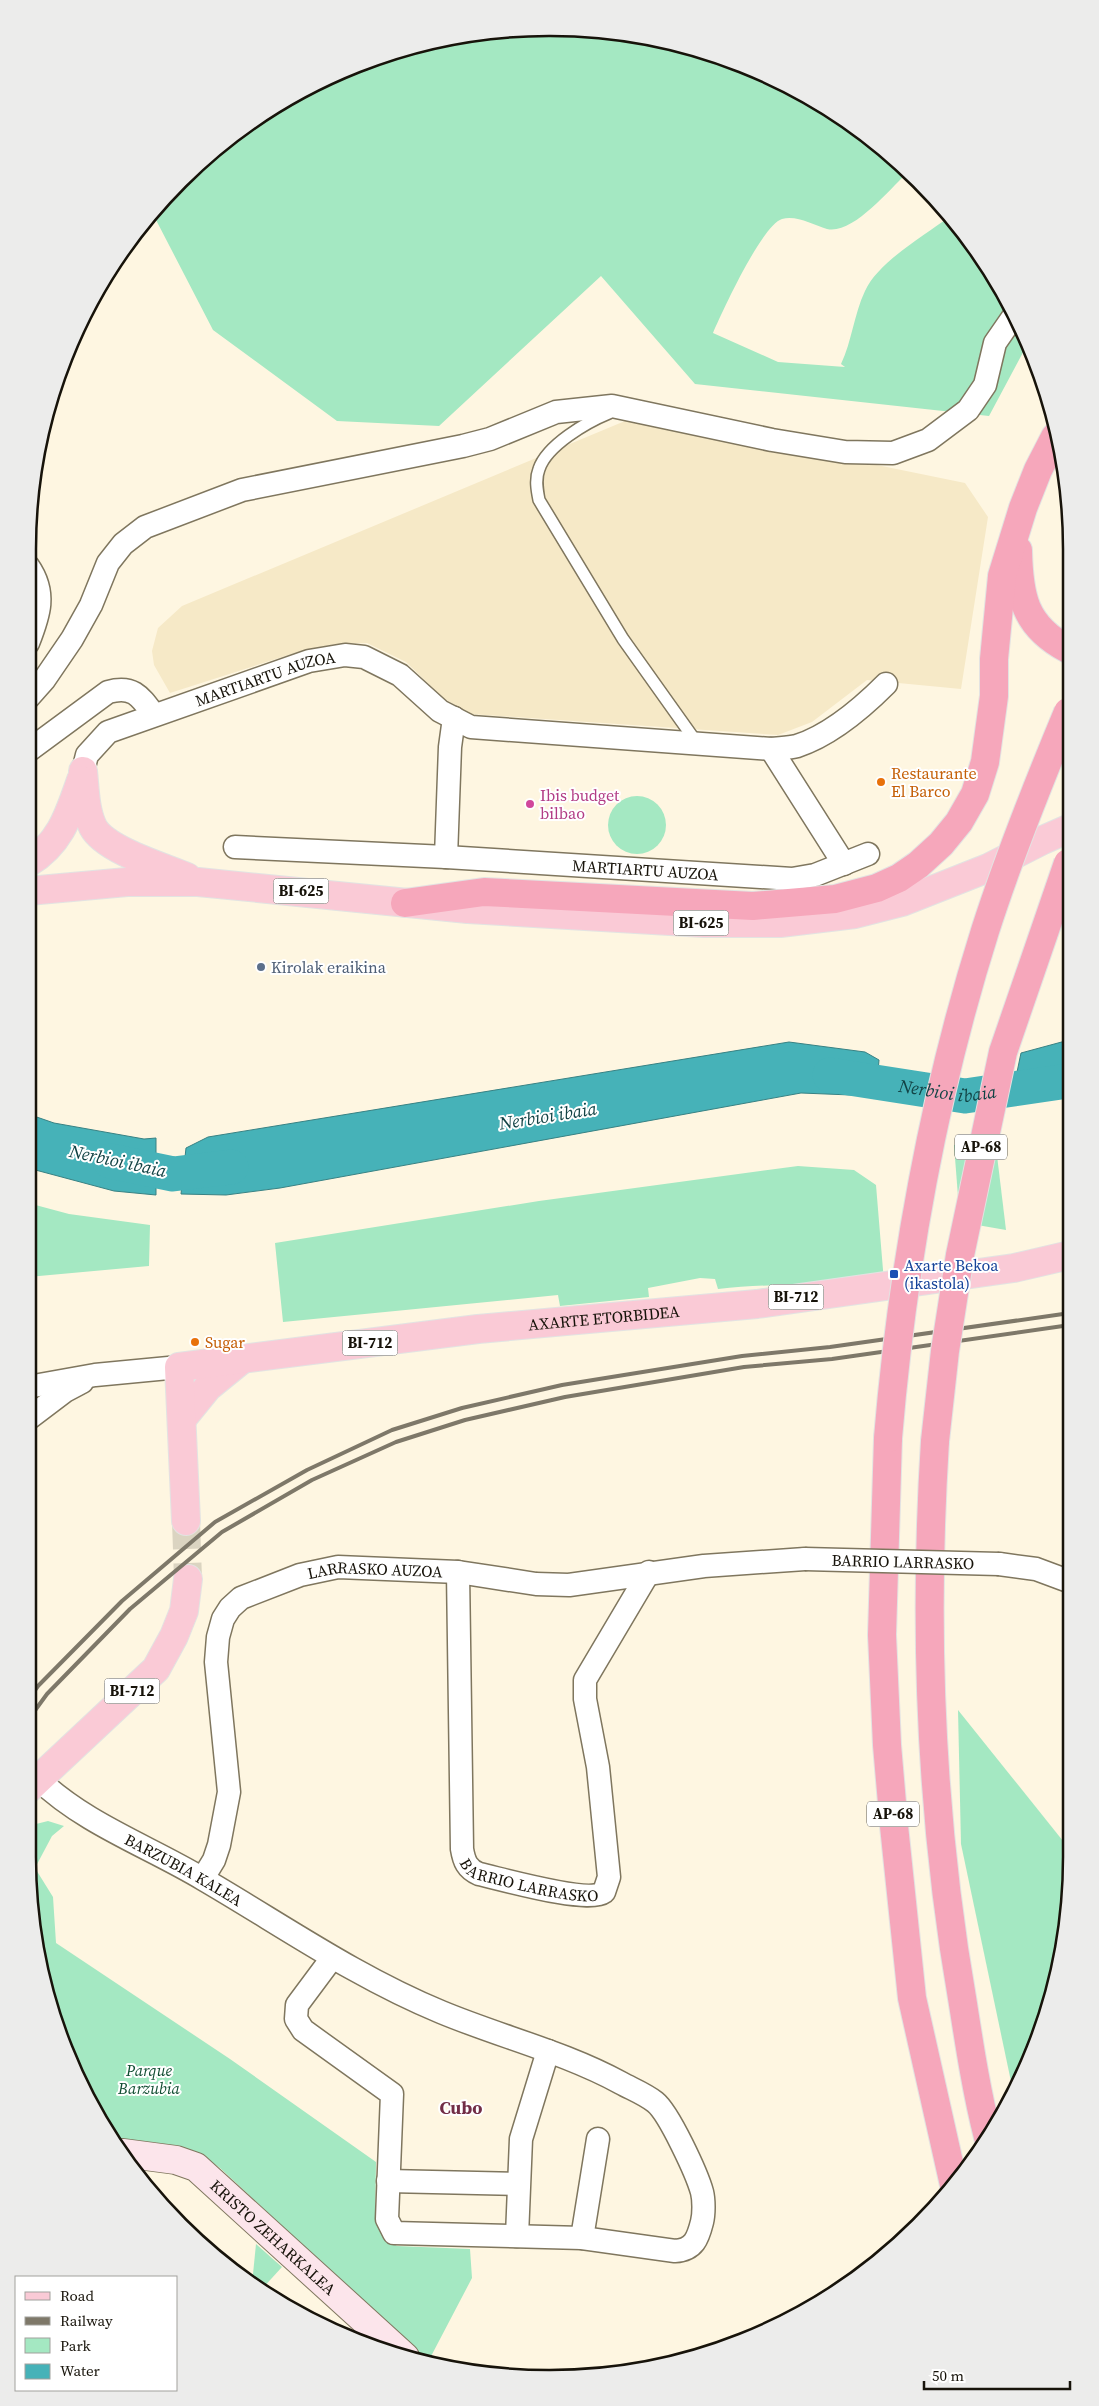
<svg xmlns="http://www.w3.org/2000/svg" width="1099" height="2406" viewBox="0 0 1099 2406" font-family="'Source Serif 4',serif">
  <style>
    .built { fill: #f6e9c7 }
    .green { fill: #a4e8c2 }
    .water { fill: #46b2b8; stroke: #388284 }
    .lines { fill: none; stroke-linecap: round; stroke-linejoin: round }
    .river { stroke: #46b2b8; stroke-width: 35 }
    .primary-tunnel { stroke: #dbd4c1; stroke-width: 28; stroke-dasharray: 28 14; stroke-linecap: butt }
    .lane-casing { stroke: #7f765e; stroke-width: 14 }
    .street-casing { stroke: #7f765e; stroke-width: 25 }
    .secondary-casing { stroke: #7f765e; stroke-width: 30 }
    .primary-casing { stroke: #e3e3e2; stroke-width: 30 }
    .highway-casing { stroke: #e3e3e2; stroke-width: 30 }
    .lane { stroke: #fff; stroke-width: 11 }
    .street { stroke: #fff; stroke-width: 22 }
    .secondary { stroke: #fce5eb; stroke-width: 28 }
    .primary { stroke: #facad6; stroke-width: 28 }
    .highway { stroke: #f6a7bb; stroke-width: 28 }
    .rail { stroke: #7e7869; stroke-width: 4 }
    .street-bridge-casing { stroke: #7f765e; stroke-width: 25; stroke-linecap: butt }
    .highway-bridge-casing { stroke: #e3e3e2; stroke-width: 30; stroke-linecap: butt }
    .street-bridge { stroke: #fff; stroke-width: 22 }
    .highway-bridge { stroke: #f6a7bb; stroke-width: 28 }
    .food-dot { fill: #e8710a; stroke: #fff; stroke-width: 2 }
    .hotel-dot { fill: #d1479c; stroke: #fff; stroke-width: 2 }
    .service-dot { fill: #5c6f8a; stroke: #fff; stroke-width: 2 }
    .transit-dot { fill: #1a4fb4; stroke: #fff; stroke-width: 2 }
    .labels { text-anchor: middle; stroke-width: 4; stroke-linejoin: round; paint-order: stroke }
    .shield { fill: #fff; stroke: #5d5a54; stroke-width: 1 }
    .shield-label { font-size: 15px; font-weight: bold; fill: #17130a }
    .street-label { font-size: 16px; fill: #17130a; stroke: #fff }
    .food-label { font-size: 16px; fill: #c56008; stroke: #fff; text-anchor: start }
    .hotel-label { font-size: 16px; fill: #b23c85; stroke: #fff; text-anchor: start }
    .service-label { font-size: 16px; fill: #4e5e75; stroke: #fff; text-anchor: start }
    .transit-label { font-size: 16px; fill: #164399; stroke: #fff; text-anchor: start }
    .park-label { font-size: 16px; font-style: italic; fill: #104d32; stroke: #fff }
    .water-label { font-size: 18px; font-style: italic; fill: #124345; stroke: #fff }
    .neighbourhood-label { font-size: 18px; font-weight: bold; fill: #712d46; stroke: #fff }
    .rim { fill: none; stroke: #17130a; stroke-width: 2.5 }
  </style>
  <rect width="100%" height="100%" fill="#fef6e1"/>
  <!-- built -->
  <polygon class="built" points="637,416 965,483 988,517 961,689 867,680 812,722 778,735 471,714 443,698 406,662 367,643 336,644 304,650 170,693 154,665 152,651 158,628 182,606"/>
  <!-- green -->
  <g class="green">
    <path d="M549 28 651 37 749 67 867 135 906 174C888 191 852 235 827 229 813 225 797 215 782 219 762 225 722 312 713 333L778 362 845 367 841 364C852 341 854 314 865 291 878 262 924 236 949 217L963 232 1028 343 989 416 695 384 601 276 439 426 337 421 213 330 155 218 136 234 180 181 259 116 349 67 447 38Z"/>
    <circle cx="637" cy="825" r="29"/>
    <polygon points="995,1139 1006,1230 960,1222 954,1145"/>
    <path d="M798 1166 854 1170 876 1185 884 1282C829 1285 773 1283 718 1289L715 1279 700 1278 648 1288 649 1297 560 1306 558 1295 283 1322 275 1243 539 1201Z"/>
    <polygon points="28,1203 69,1214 150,1225 149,1266 28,1277"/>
    <polygon points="958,1710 1071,1851 1061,1959 1032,2056 1013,2091 961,1844"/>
    <path d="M48 1821 64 1826 52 1836 35 1868 53 1897 56 1943 230 2059 376 2162 375 2220 383 2237 397 2246 470 2249 472 2278 428 2362 220 2168C184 2141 156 2143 113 2139L97 2117 55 2025 37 1958 28 1857V1826Z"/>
    <polygon points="256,2244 282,2267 261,2290 252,2284"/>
  </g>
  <!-- water -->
  <g class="water">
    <polygon points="1069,1040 1069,1095 1011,1101 1021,1053"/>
    <polygon points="789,1042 865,1052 879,1060 876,1096 801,1093 280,1188 226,1195 181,1194 186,1148 208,1137"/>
    <polygon points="28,1114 54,1123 144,1139 156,1138 156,1195 114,1191 28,1168"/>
  </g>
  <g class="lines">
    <!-- river -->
    <g class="river">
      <path id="s1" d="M830 1075 965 1096 1061 1082"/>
      <polyline points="110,1161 173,1174 231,1167"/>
    </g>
    <!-- primary-tunnel -->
    <polyline class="primary-tunnel" points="186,1521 188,1579"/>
    <!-- lane casing -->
    <g class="lane-casing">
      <path id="lane" d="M609 413C587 422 547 445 539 469 535 479 537 490 539 500L623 639 697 743"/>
    </g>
    <!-- street casing -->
    <g class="street-casing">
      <g id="street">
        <path d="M28 643C39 615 47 593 28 566"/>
        <polyline points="28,698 44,680 72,639 91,605 108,563 123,544 145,527 242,490 463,446 490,439 556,412 612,406 772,440 845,452 893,453 928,440 968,410 985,385 995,343 1013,317"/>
        <polyline points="771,749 844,864"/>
        <path d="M28 751 108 692C133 685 140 696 154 715"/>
        <path id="s2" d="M83 771 87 755 108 732 309 661 345 655 364 657 400 675 440 711 471 727 771 749C779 748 789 748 797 746 831 735 862 708 886 684"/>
        <path id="s3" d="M235 847 446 857 792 879 815 875 868 854"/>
        <polyline points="446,857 450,747 454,718"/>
        <polyline points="28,1387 95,1375 179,1367"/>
        <polyline points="28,1419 65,1391 82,1382"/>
        <polyline points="999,1564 1036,1569 1071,1582"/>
        <path id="s4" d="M458 1572 462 1849C464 1861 467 1869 479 1874 502 1879 588 1904 604 1892L609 1877 598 1767 585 1699V1680L649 1572"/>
        <path id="s5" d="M38 1779C85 1824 148 1846 203 1879 282 1925 356 1977 441 2012 501 2037 564 2052 621 2083 632 2089 645 2094 655 2102 669 2113 697 2174 702 2192 704 2200 704 2214 702 2222 698 2238 694 2250 675 2251L582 2238 394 2233 387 2219 392 2094 303 2030 296 2019 297 2005 332 1958"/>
        <path id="s6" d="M203 1878 214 1860 219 1845 229 1792 216 1662 218 1637 223 1619 230 1608 241 1598 300 1575 338 1567 458 1572 536 1584 569 1585 704 1566 805 1559"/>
        <polyline points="388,2181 517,2184"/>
        <polyline points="517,2236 521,2139 548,2051"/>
        <polyline points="582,2238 598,2139"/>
      </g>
    </g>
    <!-- secondary casing -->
    <g class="secondary-casing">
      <g id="secondary">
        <path id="s7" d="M123 2153 176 2160 196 2167 405 2357"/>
      </g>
    </g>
    <!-- primary casing -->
    <g class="primary-casing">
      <g id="primary">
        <path d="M83 771C85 790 85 810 93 827 105 850 163 867 187 877"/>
        <path d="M28 863C61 843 69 814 81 780"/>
        <polyline points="28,891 127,882 198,882 468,909 704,923 780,923 855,914 902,902 988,868 1043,840 1068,829"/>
        <polyline points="182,1419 208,1387 240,1361"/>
        <path id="s8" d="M186 1521 179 1367 478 1329 757 1304 1014 1268 1070 1255"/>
        <polyline points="28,1789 156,1669 174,1636 184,1611 188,1579"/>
      </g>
    </g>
    <!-- highway casing -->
    <g class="highway-casing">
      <g id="highway">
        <path d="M1018 550C1019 596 1024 626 1068 649"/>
        <polyline points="405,903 484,892 753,906 835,899 877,888 899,878 918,865 941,844 959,822 975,794 985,762 994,696 994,659 1002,576 1023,508 1038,470 1055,437"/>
        <polyline points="888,1438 882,1635 887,1745 894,1826 912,1998 954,2185"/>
        <path d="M935 1441C923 1631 930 1816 963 2004 970 2049 977 2094 988 2137"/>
      </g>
    </g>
    <!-- lane -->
    <use href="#lane" class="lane"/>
    <!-- street -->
    <use href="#street" class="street"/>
    <!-- secondary -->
    <use href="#secondary" class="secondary"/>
    <!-- primary -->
    <use href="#primary" class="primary"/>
    <!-- highway -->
    <use href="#highway" class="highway"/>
    <!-- rail -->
    <g class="rail">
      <polyline points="28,1700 38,1686 122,1601 215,1522 307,1470 392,1430 462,1408 562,1385 742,1356 830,1347 1070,1313"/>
      <polyline points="28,1720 47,1694 130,1609 222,1532 312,1480 396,1442 465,1420 565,1397 744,1367 832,1359 1070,1325"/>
    </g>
    <!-- street-bridge casing -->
    <g class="street-bridge-casing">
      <g id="street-bridge">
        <path id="s9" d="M805 1559 999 1564"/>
      </g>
    </g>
    <!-- highway-bridge casing -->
    <g class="highway-bridge-casing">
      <g id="highway-bridge">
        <path d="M888 1438C902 1269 934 1092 985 931 1009 856 1038 784 1068 712"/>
        <polyline points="935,1441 945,1351 960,1255 1003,1052 1068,863"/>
      </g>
    </g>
    <!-- street-bridge -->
    <use href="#street-bridge" class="street-bridge"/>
    <!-- highway-bridge -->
    <use href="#highway-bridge" class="highway-bridge"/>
  </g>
  <!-- markers -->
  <g class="food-dot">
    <circle cx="881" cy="782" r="5"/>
    <circle cx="195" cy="1342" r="5"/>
  </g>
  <circle class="hotel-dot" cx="530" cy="804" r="5"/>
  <circle class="service-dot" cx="261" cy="967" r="5"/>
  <rect class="transit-dot" x="889" y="1269" width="10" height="10" rx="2.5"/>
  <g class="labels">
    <!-- shield labels -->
    <g class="shield">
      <rect x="273.5" y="878.5" width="55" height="25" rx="4"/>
      <rect x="673.5" y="910.5" width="55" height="25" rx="4"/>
      <rect x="955" y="1134.5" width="52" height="25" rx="4"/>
      <rect x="768.5" y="1284.5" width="55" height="25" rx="4"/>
      <rect x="342.5" y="1330.5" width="55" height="25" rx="4"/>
      <rect x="104.5" y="1678.5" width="55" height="25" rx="4"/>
      <rect x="867" y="1801.5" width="52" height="25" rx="4"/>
    </g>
    <g class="shield-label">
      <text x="301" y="896">BI-625</text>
      <text x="701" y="928">BI-625</text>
      <text x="981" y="1152">AP-68</text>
      <text x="796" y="1302">BI-712</text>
      <text x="370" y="1348">BI-712</text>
      <text x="132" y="1696">BI-712</text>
      <text x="893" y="1819">AP-68</text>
    </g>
    <!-- street labels -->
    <g class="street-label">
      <text dy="6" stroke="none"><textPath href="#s2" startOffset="214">MARTIARTU AUZOA</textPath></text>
      <text dy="6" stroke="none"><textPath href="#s3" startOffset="411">MARTIARTU AUZOA</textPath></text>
      <text dy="6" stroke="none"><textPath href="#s8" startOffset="582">AXARTE ETORBIDEA</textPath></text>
      <text dy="6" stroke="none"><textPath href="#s9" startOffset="98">BARRIO LARRASKO</textPath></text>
      <text dy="6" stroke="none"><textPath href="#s6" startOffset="432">LARRASKO AUZOA</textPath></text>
      <text dy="6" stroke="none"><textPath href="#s5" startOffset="172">BARZUBIA KALEA</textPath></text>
      <text dy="6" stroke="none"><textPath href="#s4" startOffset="359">BARRIO LARRASKO</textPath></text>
      <text dy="6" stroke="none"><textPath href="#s7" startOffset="179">KRISTO ZEHARKALEA</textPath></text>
    </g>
    <!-- food labels -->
    <g class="food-label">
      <text x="891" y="779">Restaurante<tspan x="891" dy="18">El Barco</tspan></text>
      <text x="205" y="1348">Sugar</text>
    </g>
    <!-- hotel labels -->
    <g class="hotel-label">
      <text x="540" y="801">Ibis budget<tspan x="540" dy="18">bilbao</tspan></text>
    </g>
    <!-- service labels -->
    <g class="service-label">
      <text x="271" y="973">Kirolak eraikina</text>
    </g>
    <!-- transit labels -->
    <g class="transit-label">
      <text x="904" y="1271">Axarte Bekoa<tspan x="904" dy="18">(ikastola)</tspan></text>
    </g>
    <!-- park labels -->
    <g class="park-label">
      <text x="149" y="2076">Parque<tspan x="149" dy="18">Barzubia</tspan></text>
    </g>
    <!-- water labels -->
    <g class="water-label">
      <text dy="6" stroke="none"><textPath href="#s1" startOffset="119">Nerbioi ibaia</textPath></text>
      <text transform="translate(548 1116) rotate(-9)" y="6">Nerbioi ibaia</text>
      <text transform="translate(118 1161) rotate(12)" y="6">Nerbioi ibaia</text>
    </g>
    <!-- neighbourhood labels -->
    <g class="neighbourhood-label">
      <text x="461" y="2114">Cubo</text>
    </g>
  </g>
  <!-- crop -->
  <path d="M0 0H1099V2406H0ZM549 36H550A513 513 0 0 1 1063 549V1857A513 513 0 0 1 550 2370H549A513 513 0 0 1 36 1857V549A513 513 0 0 1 549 36Z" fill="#ececeb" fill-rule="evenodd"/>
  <path class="rim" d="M549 36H550A513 513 0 0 1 1063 549V1857A513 513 0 0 1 550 2370H549A513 513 0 0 1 36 1857V549A513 513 0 0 1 549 36Z"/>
  <!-- legend -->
  <rect x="15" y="2276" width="162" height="115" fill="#ffffff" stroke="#a2a19d"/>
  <rect x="25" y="2292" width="25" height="8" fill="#facad6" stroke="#a2a19d"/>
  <text x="60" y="2301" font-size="15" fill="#17130a">Road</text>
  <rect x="25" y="2317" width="25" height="8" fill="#7e7869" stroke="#a2a19d"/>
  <text x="60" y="2326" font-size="15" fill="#17130a">Railway</text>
  <rect x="25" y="2338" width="25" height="15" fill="#a4e8c2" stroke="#a2a19d"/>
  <text x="60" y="2351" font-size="15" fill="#17130a">Park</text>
  <rect x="25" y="2364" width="25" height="15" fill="#46b2b8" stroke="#a2a19d"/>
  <text x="60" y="2376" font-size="15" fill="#17130a">Water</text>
  <!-- scale -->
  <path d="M924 2381v8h146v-8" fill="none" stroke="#17130a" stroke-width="2.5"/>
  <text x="932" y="2381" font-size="15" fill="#17130a" stroke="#ffffff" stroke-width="4" paint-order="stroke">50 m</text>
</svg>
